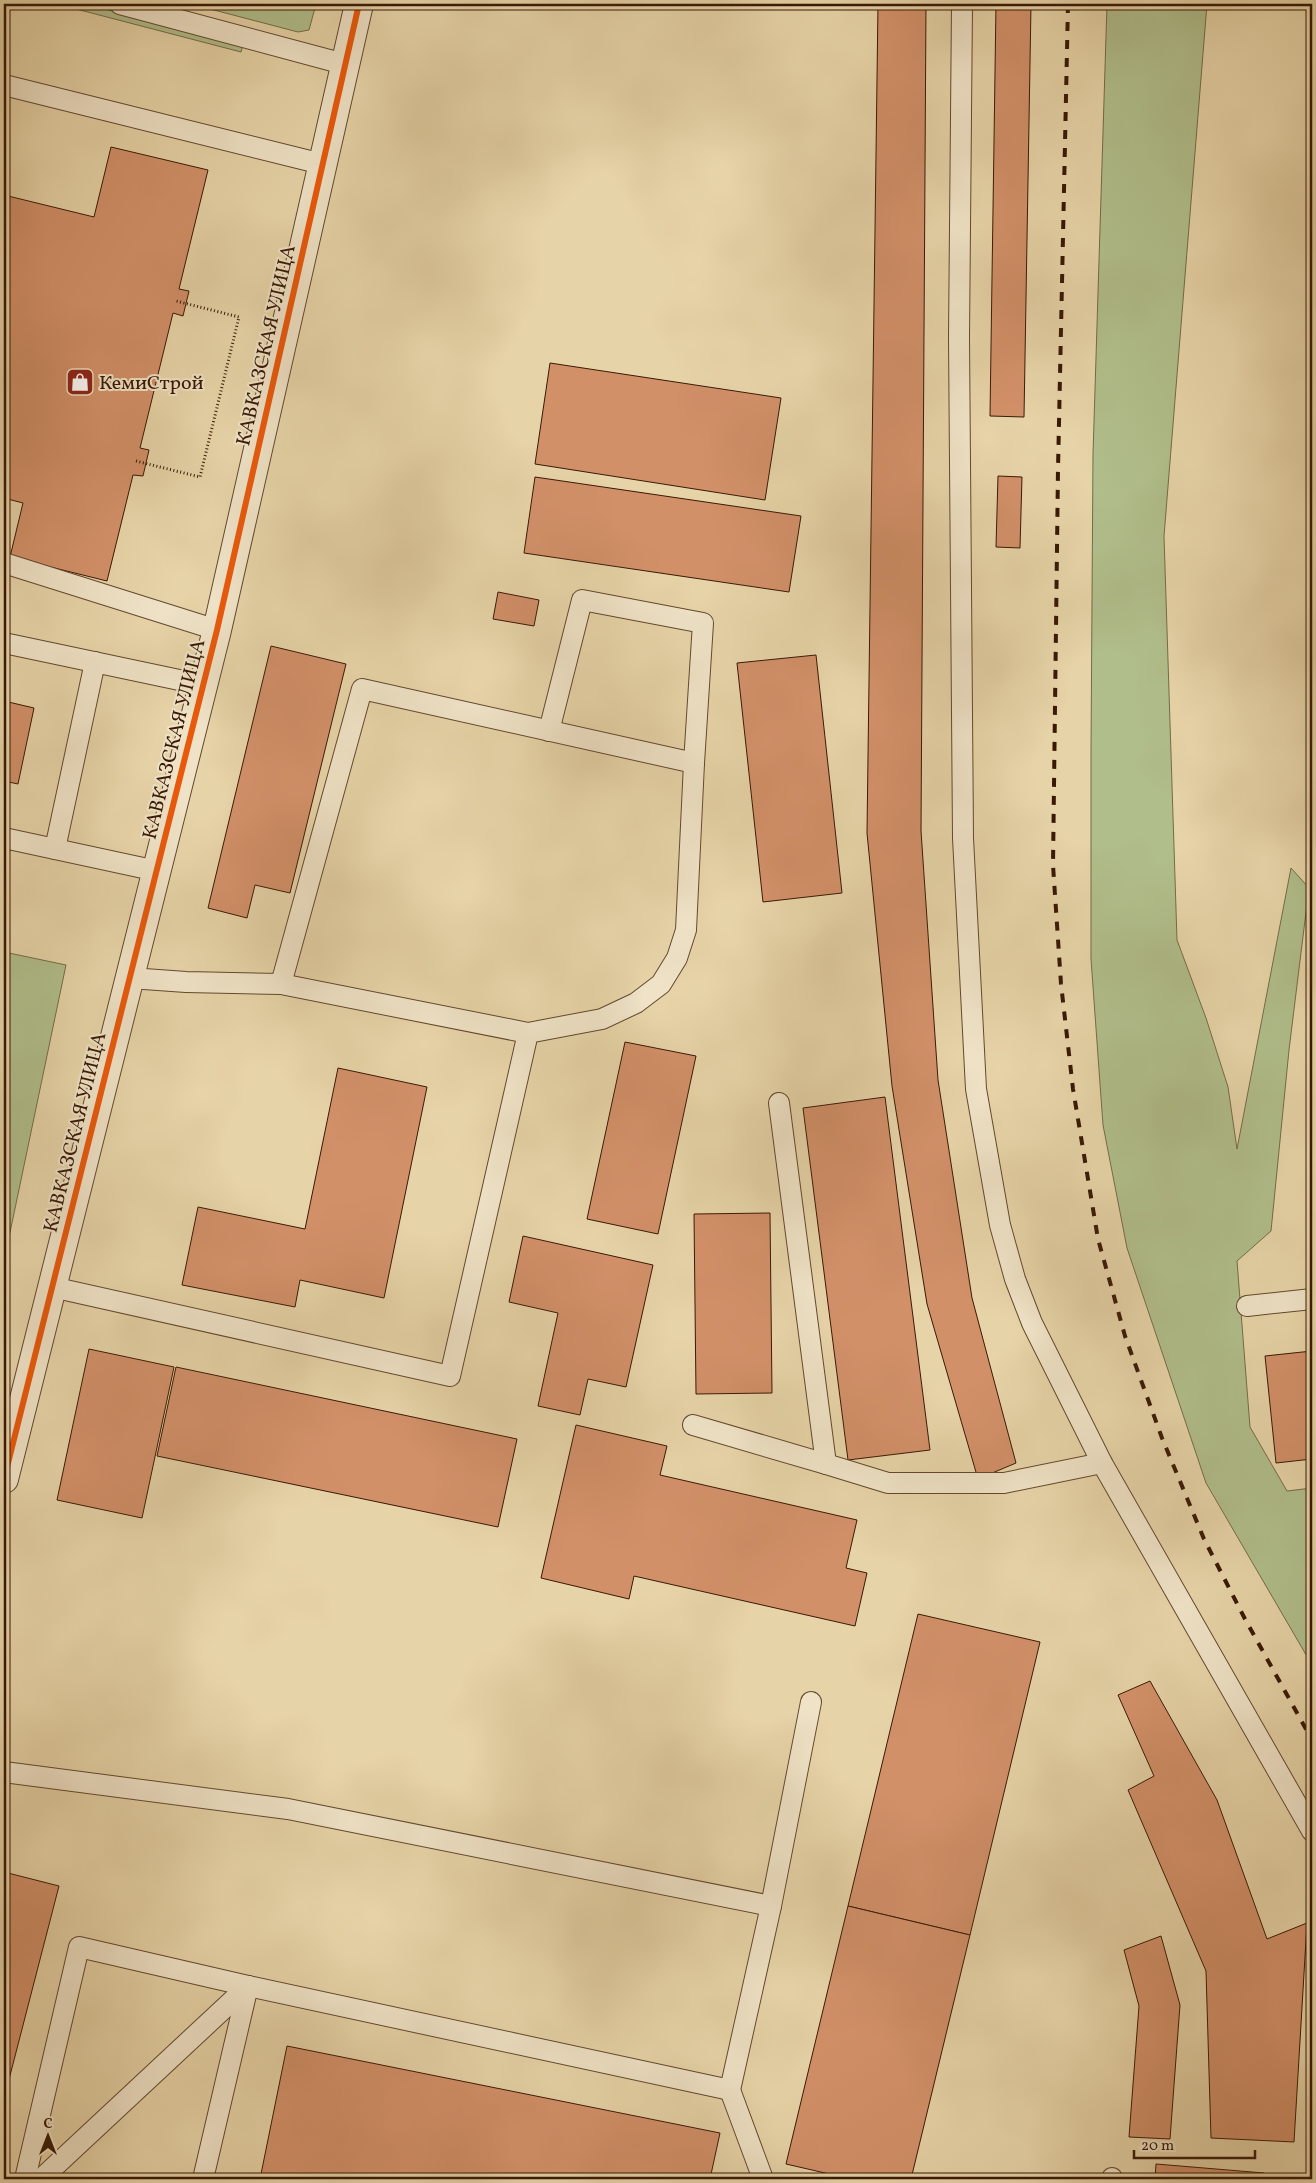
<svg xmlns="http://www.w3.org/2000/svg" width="1316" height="2183" viewBox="0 0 1316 2183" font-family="Vollkorn,serif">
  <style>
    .green { fill: #b0be8b; stroke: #746c48 }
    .building { fill: #d29069; stroke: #391906 }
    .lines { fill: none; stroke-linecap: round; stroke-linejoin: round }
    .lane-casing { stroke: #64482e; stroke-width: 22 }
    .street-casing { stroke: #64482e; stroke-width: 30 }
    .path { stroke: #391906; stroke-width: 3; stroke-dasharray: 1 2.5; stroke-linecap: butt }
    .lane { stroke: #efe2c6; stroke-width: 20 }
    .street { stroke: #efe2c6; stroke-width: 28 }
    .rail { stroke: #391906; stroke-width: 4; stroke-dasharray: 9 9; stroke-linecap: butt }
    .cycleway-casing { stroke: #efe2c6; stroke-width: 9 }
    .cycleway { stroke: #e8590c; stroke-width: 6 }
    .labels { text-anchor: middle; stroke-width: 4; stroke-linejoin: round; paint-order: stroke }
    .street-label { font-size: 20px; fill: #391906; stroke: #efe2c6 }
    .poi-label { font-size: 20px; fill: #391906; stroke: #efe2c6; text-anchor: start }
  </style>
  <rect width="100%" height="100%" fill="#e6d3a7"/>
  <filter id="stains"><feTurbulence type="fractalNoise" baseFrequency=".004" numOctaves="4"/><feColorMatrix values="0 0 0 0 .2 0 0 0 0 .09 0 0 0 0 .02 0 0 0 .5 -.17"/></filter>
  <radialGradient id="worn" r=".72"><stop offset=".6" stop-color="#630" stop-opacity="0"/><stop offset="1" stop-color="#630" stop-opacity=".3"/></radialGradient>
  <!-- green -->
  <g class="green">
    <polygon points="57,4 86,4 243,45 241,52"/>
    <polygon points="191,4 316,4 309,30 298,32"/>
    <polygon points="1107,4 1207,4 1164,536 1177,940 1206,1018 1228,1087 1237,1149 1291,868 1309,888 1289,1050 1271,1231 1237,1261 1250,1427 1287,1491 1312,1488 1312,1665 1206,1483 1127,1248 1103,1125 1091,959 1091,751 1093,454"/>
    <polygon points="4,952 66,965 4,1261"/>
  </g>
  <!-- building -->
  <g class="building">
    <polygon points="878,4 926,4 921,831 938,1080 972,1298 1016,1463 978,1479 927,1304 892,1086 867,833"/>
    <polygon points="996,4 1031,4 1024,417 990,416"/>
    <polygon points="111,147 208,170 179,289 189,291 183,316 173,313 140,448 149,450 143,476 133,475 107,581 10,557 23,503 4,498 4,195 94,217"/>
    <polygon points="550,363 781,398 765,500 535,464"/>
    <polygon points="998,476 1022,477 1020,548 996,547"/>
    <polygon points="535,477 801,516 789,592 524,553"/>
    <polygon points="498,592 539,600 534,626 493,619"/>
    <polygon points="271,646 346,664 290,893 255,885 247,918 208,908"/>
    <polygon points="816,655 842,893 763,902 737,663"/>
    <polygon points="4,701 34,708 18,784 4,781"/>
    <polygon points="625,1042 696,1056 658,1234 587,1219"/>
    <polygon points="338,1068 427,1087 384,1298 300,1280 295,1307 182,1285 198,1207 305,1229"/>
    <polygon points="885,1097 930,1450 848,1460 803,1108"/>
    <polygon points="770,1213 772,1393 696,1394 694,1214"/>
    <polygon points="523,1236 653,1265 626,1387 588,1379 580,1415 538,1406 558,1313 509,1302"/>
    <polygon points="89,1349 174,1367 142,1518 57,1500"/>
    <polygon points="1312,1351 1312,1459 1276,1463 1265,1356"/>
    <polygon points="176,1367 517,1439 498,1527 157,1456"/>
    <polygon points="576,1425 667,1446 660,1475 857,1520 846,1568 867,1573 855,1626 634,1576 629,1599 541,1578"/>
    <polygon points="918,1614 1040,1642 970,1935 848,1906"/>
    <polygon points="1150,1681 1217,1800 1267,1939 1307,1923 1294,2142 1211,2138 1206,1971 1128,1790 1154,1776 1118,1695"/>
    <polygon points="4,1872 59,1886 6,2091 4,2090"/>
    <polygon points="848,1906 970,1935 911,2179 851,2179 786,2164"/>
    <polygon points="1161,1936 1180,2005 1170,2139 1129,2137 1139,2006 1124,1950"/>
    <polygon points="287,2046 720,2133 710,2179 260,2179"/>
    <polygon points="1156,2164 1264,2173 1264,2179 1155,2179"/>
  </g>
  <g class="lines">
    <!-- lane casing -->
    <g class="lane-casing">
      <g id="lane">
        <polyline points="120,4 344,64"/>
        <polyline points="962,4 959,338 963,838 976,1089 1000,1225 1015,1279 1032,1323 1102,1463 1312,1831"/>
        <polyline points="4,85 322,164"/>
        <polyline points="4,563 217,630"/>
        <polyline points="4,643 203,685"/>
        <polyline points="549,731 582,600 703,623 694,763"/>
        <polyline points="4,838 157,871"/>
        <polyline points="55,849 95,662"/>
        <polyline points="281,984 528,1033"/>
        <polyline points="779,1103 826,1464 888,1483 1004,1483 1102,1463"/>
        <polyline points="52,1287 450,1376 528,1033 602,1019 636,1003 661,984 677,958 686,930 694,763 362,689 281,984 186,982 130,978"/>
        <polyline points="1247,1306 1312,1299"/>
        <polyline points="693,1425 826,1464"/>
        <polyline points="4,1772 288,1809 771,1906 811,1702"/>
        <polyline points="730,2090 763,2179"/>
        <polyline points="25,2179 79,1947 248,1986 730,2090 771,1906"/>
        <polyline points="41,2179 248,1986"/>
        <polyline points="203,2179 248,1986"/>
        <polyline points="1112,2179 1112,2178"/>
      </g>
    </g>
    <!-- street casing -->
    <g class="street-casing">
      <polyline id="street" points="4,1479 217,630 359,4"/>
    </g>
    <!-- path -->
    <polyline class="path" points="136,461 200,477 239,317 176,301"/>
    <!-- lane -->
    <use href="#lane" class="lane"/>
    <!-- street -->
    <use href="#street" class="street"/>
    <!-- rail -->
    <polyline class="rail" points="1068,4 1058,469 1053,865 1061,984 1073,1089 1098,1239 1125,1336 1162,1438 1204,1539 1245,1619 1312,1740"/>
    <!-- cycleway casing -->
    <g class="cycleway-casing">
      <polyline id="cycleway" points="4,1479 217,630 359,4"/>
    </g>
    <!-- cycleway -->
    <use href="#cycleway" class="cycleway"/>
  </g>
  <!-- icons -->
  <defs>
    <g id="shop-square" transform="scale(1.4375)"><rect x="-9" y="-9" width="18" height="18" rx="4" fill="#8f2418" stroke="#efe2c6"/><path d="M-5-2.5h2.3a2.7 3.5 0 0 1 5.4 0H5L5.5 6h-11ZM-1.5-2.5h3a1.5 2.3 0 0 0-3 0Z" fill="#fff"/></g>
  </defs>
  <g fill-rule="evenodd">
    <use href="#shop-square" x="80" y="382"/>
  </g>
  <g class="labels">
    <!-- street labels -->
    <g class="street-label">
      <text transform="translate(265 345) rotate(-77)" y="7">КАВКАЗСКАЯ УЛИЦА</text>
      <text transform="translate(173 739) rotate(-76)" y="7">КАВКАЗСКАЯ УЛИЦА</text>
      <text transform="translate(74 1132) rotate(-76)" y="7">КАВКАЗСКАЯ УЛИЦА</text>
    </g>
    <!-- poi labels -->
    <g class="poi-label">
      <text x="99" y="389">КемиСтрой</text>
    </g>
  </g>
  <!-- margin -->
  <rect width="1316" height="2183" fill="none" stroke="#e6d3a7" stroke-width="20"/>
  <rect x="5" y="5" width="1306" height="2173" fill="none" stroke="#391906" stroke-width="2.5"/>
  <rect x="10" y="10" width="1296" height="2163" fill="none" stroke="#391906"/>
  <!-- north arrow -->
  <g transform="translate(48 2136)" stroke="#efe2c6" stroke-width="4" paint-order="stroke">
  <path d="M0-4L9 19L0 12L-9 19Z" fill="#391906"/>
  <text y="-8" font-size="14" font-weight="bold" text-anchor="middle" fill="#391906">С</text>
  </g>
  <!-- scale -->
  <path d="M1134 2150v8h121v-8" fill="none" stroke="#391906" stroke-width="2.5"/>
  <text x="1141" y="2150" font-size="15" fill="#391906" stroke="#efe2c6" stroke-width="4" paint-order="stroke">20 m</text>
  <rect width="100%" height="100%" filter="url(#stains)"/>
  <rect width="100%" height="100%" fill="url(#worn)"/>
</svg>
